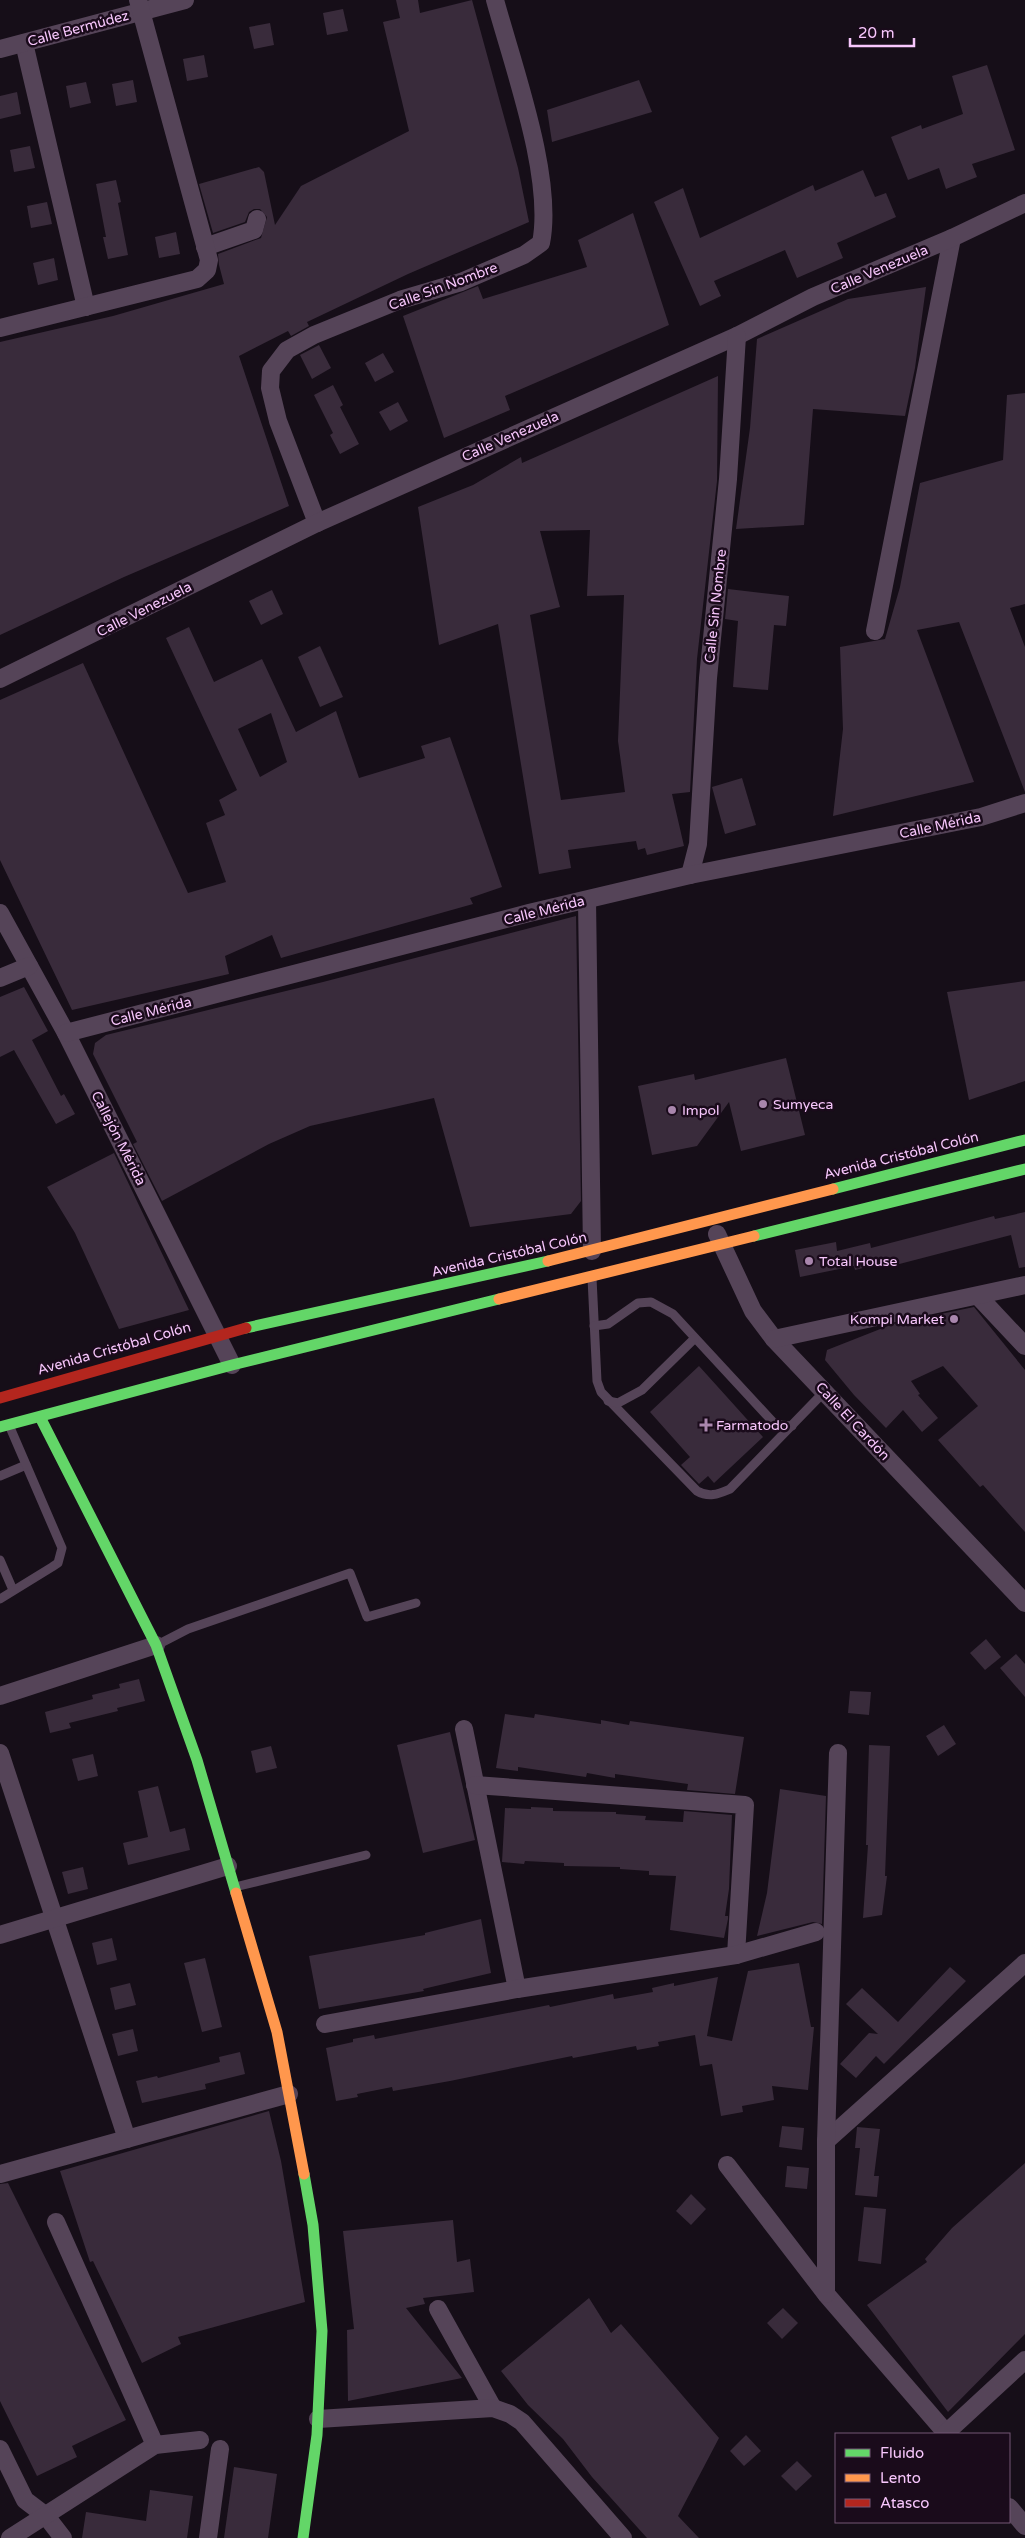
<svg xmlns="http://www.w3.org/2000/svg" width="1025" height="2538" viewBox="0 0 1025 2538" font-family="'Varela Round',sans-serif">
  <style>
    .building { fill: #392b3b; fill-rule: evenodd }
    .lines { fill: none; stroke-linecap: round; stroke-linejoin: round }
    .lane { stroke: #554458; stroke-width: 9 }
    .street { stroke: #554458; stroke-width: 18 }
    .fast { stroke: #63d668; stroke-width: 11 }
    .slow { stroke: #ff974d; stroke-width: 11 }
    .jam { stroke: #b3261e; stroke-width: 11 }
    .poi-dot { fill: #a986ad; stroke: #1a0b1b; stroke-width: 2 }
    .labels { text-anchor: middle; stroke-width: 5; stroke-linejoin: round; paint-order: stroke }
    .street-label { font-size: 14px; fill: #f8c7fd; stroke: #1a0b1b }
    .poi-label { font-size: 14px; fill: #f8c7fd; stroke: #1a0b1b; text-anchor: start }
  </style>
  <rect width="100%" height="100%" fill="#160e18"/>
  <!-- building -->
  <g class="building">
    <polygon points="396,0 418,0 420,13 472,0 518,168 529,222 408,274 307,322 309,326 291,336 288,331 239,356 289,506 124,577 0,635 0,342 113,316 224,284 219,265 218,254 261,238 267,217 260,209 254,209 249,212 245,222 213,233 199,184 259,167 264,172 275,225 301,186 409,131 383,22 400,18"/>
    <polygon points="343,9 348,31 327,35 323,13"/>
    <polygon points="270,23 274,45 254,49 249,27"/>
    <polygon points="204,55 208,77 187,81 183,59"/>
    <polygon points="987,65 1015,150 972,164 977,177 946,189 939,168 908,180 891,137 921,125 922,129 963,114 952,76"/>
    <polygon points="133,80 137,102 116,106 112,84"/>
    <polygon points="639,80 652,112 552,142 547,110"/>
    <polygon points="86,82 91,103 70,108 66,86"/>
    <polygon points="17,92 21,114 0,119 0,96"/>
    <polygon points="30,146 35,168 14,172 10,150"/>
    <polygon points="863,170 875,197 886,193 896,217 837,243 843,258 797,278 785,250 714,281 721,296 700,306 654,202 683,188 700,238 813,185 815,191"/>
    <polygon points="116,180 121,202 118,203 128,255 108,259 103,237 106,237 96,184"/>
    <polygon points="47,202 52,224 31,228 27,206"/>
    <polygon points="633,213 669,325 505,396 510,410 444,438 403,316 478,286 483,299 587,267 578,240"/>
    <polygon points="176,232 180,254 159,258 155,237"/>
    <polygon points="54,258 58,280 38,285 33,263"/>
    <polygon points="926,287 915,368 905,416 813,409 804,525 736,529 750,428 757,339 848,299"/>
    <polygon points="319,345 331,368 312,379 300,355"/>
    <polygon points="383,353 394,372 375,382 365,363"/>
    <path d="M718 376 717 481 697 659 690 792 672 794 684 846 647 855 645 848 638 850 636 841 568 850 571 868 539 874 498 624 439 645 418 507 473 485 521 457 522 463ZM590 530 587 596 624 595 618 741 625 792 561 800 530 615 560 607 540 531Z"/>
    <polygon points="333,385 343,405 340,407 359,444 340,454 330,435 333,433 314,395"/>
    <polygon points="1025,393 1025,604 1010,608 1025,647 1025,792 959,622 917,630 974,782 833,816 843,729 840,647 885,639 900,587 920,483 1003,460 1007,395"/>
    <polygon points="398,402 408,421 390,431 379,412"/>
    <polygon points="728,589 789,596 786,626 774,625 768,690 733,687 738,621 725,619"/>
    <polygon points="272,590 283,614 261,625 249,601"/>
    <path d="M189 627 214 682 262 659 296 732 336 711 359 778 425 758 421 746 450 737 502 887 470 898 473 904 281 958 272 935 225 956 229 974 72 1010 0 860V700L83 663 188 893 226 882 206 823 225 815 219 800 237 790 166 638ZM271 713 287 762 260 777 238 729Z"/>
    <polygon points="320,646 343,697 320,707 298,657"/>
    <polygon points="742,778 756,825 725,834 712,787"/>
    <polygon points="576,916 581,1201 571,1214 470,1227 434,1098 310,1126 269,1144 162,1201 133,1144 137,1142 93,1054 95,1043 106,1035 323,982"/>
    <polygon points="1025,981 1025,1081 969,1100 947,992"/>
    <polygon points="24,987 48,1031 32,1040 61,1096 64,1094 75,1114 56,1124 14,1050 0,1057 0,997"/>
    <polygon points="786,1058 805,1135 741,1151 729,1102 697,1146 652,1155 638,1086 694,1074 695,1080"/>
    <polygon points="114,1153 189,1310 119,1329 75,1233 47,1187"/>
    <polygon points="1025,1212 1025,1267 1019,1268 1011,1235 884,1268 882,1263 855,1270 854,1266 800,1277 795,1250 836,1242 837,1251 870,1243 871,1248 994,1216 995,1219"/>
    <polygon points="974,1307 1025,1370 1025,1532 983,1485 980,1487 938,1440 978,1406 943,1366 911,1381 920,1394 918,1395 938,1418 922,1432 903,1410 886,1428 854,1395 825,1360 827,1350 893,1324"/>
    <polygon points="699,1366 763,1437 714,1483 708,1476 699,1484 681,1465 690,1457 650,1412"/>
    <polygon points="986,1639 1001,1657 985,1670 970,1653"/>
    <polygon points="1016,1654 1025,1664 1025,1697 1000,1668"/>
    <polygon points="139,1679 145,1701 117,1708 118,1711 69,1723 71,1728 50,1733 45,1712 93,1699 92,1695 120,1688 119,1684"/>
    <polygon points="850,1691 871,1692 869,1715 848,1713"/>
    <polygon points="505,1714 534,1718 535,1714 601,1724 601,1720 629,1725 630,1721 744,1737 735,1794 687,1790 688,1784 615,1774 615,1778 587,1773 586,1777 518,1767 518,1771 496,1768"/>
    <polygon points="944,1725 956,1744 938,1756 926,1736"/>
    <polygon points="450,1732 475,1840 423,1853 397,1745"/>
    <polygon points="869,1745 890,1746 885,1876 887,1876 882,1915 863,1918 868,1845 866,1845"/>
    <polygon points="271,1746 277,1768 256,1773 251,1751"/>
    <polygon points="93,1754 98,1776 78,1781 72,1759"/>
    <polygon points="158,1786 170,1832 185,1828 190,1850 128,1865 123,1843 148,1837 138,1791"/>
    <polygon points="780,1789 826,1796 822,1924 813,1922 757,1936 767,1893"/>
    <polygon points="531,1807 553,1808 553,1811 616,1812 616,1814 646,1816 645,1820 683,1822 684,1811 732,1815 729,1889 725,1916 728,1916 728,1919 724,1938 670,1930 676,1876 649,1875 649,1871 620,1869 620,1867 564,1866 564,1863 525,1861 524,1864 502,1862 505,1808 531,1809"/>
    <polygon points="83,1867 88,1889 68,1894 62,1872"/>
    <polygon points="481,1919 491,1973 423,1989 424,1991 319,2009 309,1956 425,1935 425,1933"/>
    <polygon points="112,1938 117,1960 97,1965 92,1943"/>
    <polygon points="205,1958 222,2027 202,2032 184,1963"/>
    <polygon points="799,1963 811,2027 814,2027 808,2090 772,2086 774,2100 742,2106 743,2112 721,2116 712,2064 700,2066 695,2035 658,2042 659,2046 637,2050 636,2046 573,2058 572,2056 450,2081 393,2091 392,2087 357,2094 358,2097 336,2101 326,2048 353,2042 353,2039 374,2035 375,2039 549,2005 550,2007 613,1994 614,1999 653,1992 652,1988 674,1983 674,1986 718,1977 707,2036 732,2041 748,1971"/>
    <polygon points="950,1967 966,1981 884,2064 876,2056 856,2078 840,2064 869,2033 878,2034 846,2004 862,1988 898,2022"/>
    <polygon points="130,1983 136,2005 115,2010 110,1988"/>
    <polygon points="133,2029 138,2051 118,2056 112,2034"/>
    <polygon points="240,2052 245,2074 205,2084 206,2089 142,2103 136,2081 157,2076 158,2078 220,2062 219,2057"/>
    <polygon points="269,2111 281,2161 305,2302 178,2337 181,2344 142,2363 93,2261 90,2262 60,2171"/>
    <polygon points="782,2126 804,2128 802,2150 779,2147"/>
    <polygon points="857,2127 880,2129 874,2176 879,2176 877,2197 855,2195 860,2148 855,2148"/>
    <polygon points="1025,2163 1025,2334 948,2412 867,2305 927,2262 925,2259 952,2228"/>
    <polygon points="787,2166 809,2168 807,2189 785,2187"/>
    <polygon points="8,2183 126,2420 72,2446 77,2457 37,2476 0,2401 0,2184"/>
    <polygon points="691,2194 706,2209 691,2225 676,2211"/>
    <polygon points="864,2207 886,2209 881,2264 858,2261"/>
    <polygon points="453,2220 457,2262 470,2259 474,2292 423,2298 425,2304 406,2308 462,2378 348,2401 347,2330 354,2329 343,2231"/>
    <polygon points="589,2298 611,2333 621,2324 719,2438 678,2516 699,2538 647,2538 592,2477 563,2439 528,2405 501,2371"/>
    <polygon points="783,2308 798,2323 782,2339 767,2323"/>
    <polygon points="746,2435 761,2451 744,2466 730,2451"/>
    <polygon points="797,2461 812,2476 796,2491 781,2476"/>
    <polygon points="234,2467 277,2474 268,2538 224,2538"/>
    <polygon points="150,2490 193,2496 187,2538 82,2538 86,2512 146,2521"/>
  </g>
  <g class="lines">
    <!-- lane -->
    <g class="lane">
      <path d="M592 1278 597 1381 601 1392 697 1491C709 1498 718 1494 730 1489L825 1391"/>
      <polyline points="594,1326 608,1324 638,1303 651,1302 673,1314 773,1422 781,1425 792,1426"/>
      <polyline points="608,1401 618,1403 642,1390 694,1339"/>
      <polyline points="0,1476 26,1465"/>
      <polyline points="0,1560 13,1590"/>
      <polyline points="0,1599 52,1567 58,1563 62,1548 9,1425"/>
      <polyline points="159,1644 188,1629 350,1573 367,1617 416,1603"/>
      <polyline points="235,1887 366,1855"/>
    </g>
    <!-- street -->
    <g class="street">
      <polyline points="24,43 86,307"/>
      <polyline points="0,49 185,0"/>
      <polyline points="205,247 254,230 257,219"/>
      <polyline points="0,328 197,279 207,270 209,260 138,0"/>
      <path d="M317 523 278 421 270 388 271 371 287 350 314 335 400 300 461 282 524 255 541 243C554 178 513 66 495 0"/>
      <polyline points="875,631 952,238"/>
      <polyline points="0,679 317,523 737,336 813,297 952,238 1025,203"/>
      <polyline points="690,875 698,844 708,678 728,479 737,336"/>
      <polyline points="587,900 592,1251"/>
      <polyline points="0,913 66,1033 232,1365"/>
      <polyline points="0,978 29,966"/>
      <polyline points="66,1033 529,913 690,875 981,817 1025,803"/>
      <polyline points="717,1234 753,1311 774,1339 1025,1603"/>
      <polyline points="978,1296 1025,1346"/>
      <polyline points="774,1339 1025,1285"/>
      <polyline points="0,1696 156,1645"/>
      <polyline points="464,1729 517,1989"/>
      <polyline points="0,1753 127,2139"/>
      <polyline points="475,1785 745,1805 736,1955"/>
      <polyline points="0,1935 228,1866"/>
      <polyline points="325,2024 517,1989 736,1955 816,1932"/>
      <polyline points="826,2141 1025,1963"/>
      <polyline points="727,2165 826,2294 947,2434"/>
      <polyline points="0,2174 289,2094"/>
      <polyline points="56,2222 155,2445"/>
      <polyline points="826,2294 826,2141 838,1753"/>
      <polyline points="438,2309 493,2408"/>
      <polyline points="318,2419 493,2408 510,2414 522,2422 623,2538"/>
      <polyline points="946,2433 1025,2360"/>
      <polyline points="0,2449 25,2500 46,2516 63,2538"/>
      <polyline points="1009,2507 1025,2526"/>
      <polyline points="10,2538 155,2445 200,2440"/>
      <polyline points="208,2538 220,2449"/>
    </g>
    <!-- fast -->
    <g class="fast">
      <polyline points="833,1189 1025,1140"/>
      <polyline points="754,1236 1025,1169"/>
      <polyline points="246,1328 548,1261"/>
      <polyline points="40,1417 156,1645 197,1760 236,1893"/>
      <polyline points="0,1427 232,1365 499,1299"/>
      <polyline points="303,2538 317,2435 322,2331 313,2225 304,2174"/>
    </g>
    <!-- slow -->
    <g class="slow">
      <polyline points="548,1261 833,1189"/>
      <polyline points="499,1299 754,1236"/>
      <polyline points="236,1893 277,2032 304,2174"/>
    </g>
    <!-- jam -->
    <polyline class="jam" points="0,1398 246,1328"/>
  </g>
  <!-- markers -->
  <g class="poi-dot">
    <circle cx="763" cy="1104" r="5"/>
    <circle cx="672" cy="1110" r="5"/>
    <circle cx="809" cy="1261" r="5"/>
    <circle cx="954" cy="1319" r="5"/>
    <path d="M703.5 1417.5h5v5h5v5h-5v5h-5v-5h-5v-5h5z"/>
  </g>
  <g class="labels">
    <!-- street labels -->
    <g class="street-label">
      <text transform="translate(78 28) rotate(-15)" y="5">Calle Bermúdez</text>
      <text transform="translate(879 269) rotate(-23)" y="5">Calle Venezuela</text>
      <text transform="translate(443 286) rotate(-20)" y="5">Calle Sin Nombre</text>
      <text transform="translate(510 436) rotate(-24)" y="5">Calle Venezuela</text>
      <text transform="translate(715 606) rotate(-84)" y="5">Calle Sin Nombre</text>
      <text transform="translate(144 609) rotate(-27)" y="5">Calle Venezuela</text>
      <text transform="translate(940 825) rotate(-12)" y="5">Calle Mérida</text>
      <text transform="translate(544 910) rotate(-14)" y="5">Calle Mérida</text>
      <text transform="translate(151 1011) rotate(-14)" y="5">Calle Mérida</text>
      <text transform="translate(119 1138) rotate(63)" y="5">Callejón Mérida</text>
      <text transform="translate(901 1155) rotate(-14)" y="5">Avenida Cristóbal Colón</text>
      <text transform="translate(509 1254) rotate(-13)" y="5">Avenida Cristóbal Colón</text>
      <text transform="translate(114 1348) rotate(-16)" y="5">Avenida Cristóbal Colón</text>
      <text transform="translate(853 1421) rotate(47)" y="5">Calle El Cardón</text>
    </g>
    <!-- poi labels -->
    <g class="poi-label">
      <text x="773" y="1109">Sumyeca</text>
      <text x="682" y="1115">Impol</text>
      <text x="819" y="1266">Total House</text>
      <text x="944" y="1324" text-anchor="end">Kompi Market</text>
      <text x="716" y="1430">Farmatodo</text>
    </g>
  </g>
  <!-- legend -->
  <rect x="835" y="2433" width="175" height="90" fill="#1a0b1b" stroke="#735675"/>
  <rect x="845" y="2449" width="25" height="8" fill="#63d668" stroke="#735675"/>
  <text x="880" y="2458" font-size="15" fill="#f8c7fd">Fluido</text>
  <rect x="845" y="2474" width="25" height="8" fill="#ff974d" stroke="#735675"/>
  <text x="880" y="2483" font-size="15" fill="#f8c7fd">Lento</text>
  <rect x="845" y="2499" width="25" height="8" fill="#b3261e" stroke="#735675"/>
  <text x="880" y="2508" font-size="15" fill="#f8c7fd">Atasco</text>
  <!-- scale -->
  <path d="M850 38v8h64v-8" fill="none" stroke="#f8c7fd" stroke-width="2.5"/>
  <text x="858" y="38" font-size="15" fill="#f8c7fd" stroke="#1a0b1b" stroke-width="4" paint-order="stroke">20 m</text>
</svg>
